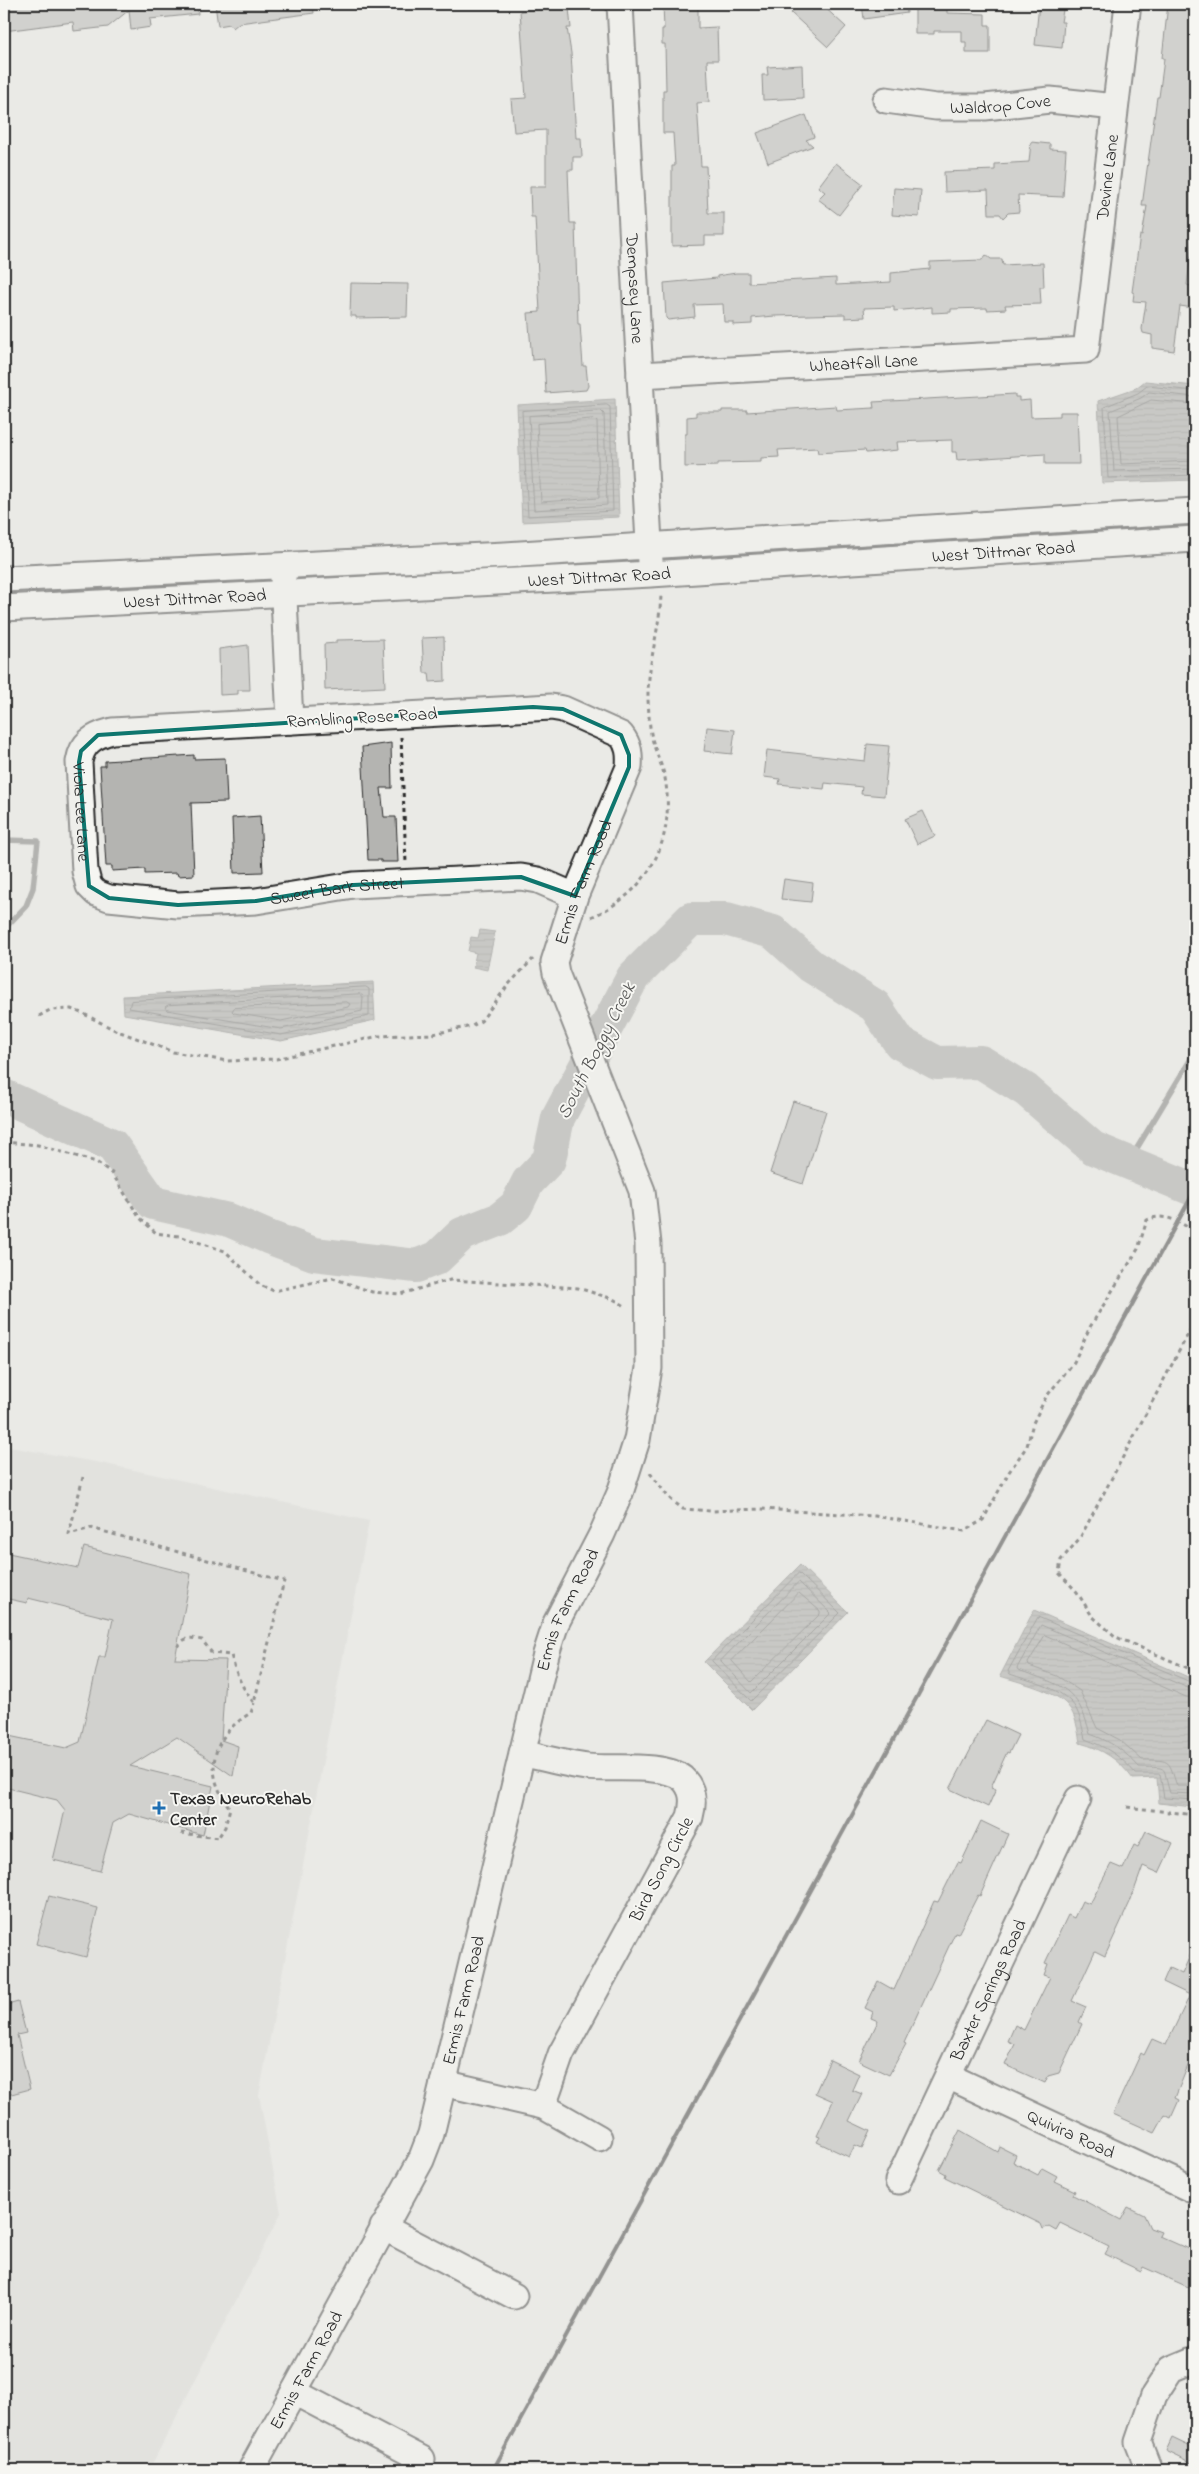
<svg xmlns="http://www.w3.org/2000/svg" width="1199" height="2474" viewBox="0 0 1199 2474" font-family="'Indie Flower',sans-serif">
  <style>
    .built { fill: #dadad6 }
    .water { fill: url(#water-rules); stroke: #727270 }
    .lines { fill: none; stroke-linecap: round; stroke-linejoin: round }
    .shore { stroke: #5a5a59; stroke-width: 1 }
    .stream { stroke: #727270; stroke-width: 5.5 }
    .river { stroke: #a1a19e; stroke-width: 34 }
    .building { fill: #b4b4b1; stroke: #2b2b2b }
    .minor-casing { stroke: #2b2b2b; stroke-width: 29 }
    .path { stroke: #2b2b2b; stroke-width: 3; stroke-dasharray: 4 4; stroke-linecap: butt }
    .minor { stroke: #f6f6f2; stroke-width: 25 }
    .rail { stroke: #2b2b2b; stroke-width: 4 }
    .marked { fill: none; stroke: #0f766e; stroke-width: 4; stroke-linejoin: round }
    .poi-dot { fill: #1f6fb2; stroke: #f6f6f2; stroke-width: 2 }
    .labels { text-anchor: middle; stroke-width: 4; stroke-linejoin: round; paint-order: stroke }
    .street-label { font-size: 18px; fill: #2b2b2b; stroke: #f6f6f2 }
    .poi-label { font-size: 18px; font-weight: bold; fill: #2b2b2b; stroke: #f6f6f2; text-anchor: start }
    .water-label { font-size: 19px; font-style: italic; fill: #545453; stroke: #f6f6f2 }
  </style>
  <defs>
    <pattern id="water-rules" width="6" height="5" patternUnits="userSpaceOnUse" patternTransform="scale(1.25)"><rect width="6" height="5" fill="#a1a19e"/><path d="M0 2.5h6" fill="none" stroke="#838381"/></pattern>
  </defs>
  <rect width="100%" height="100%" fill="#eaeae6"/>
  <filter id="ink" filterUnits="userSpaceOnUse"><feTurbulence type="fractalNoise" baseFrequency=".02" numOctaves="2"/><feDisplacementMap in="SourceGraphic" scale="10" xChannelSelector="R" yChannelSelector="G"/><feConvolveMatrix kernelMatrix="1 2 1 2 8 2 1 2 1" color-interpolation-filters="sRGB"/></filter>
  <g filter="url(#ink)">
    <!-- built -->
    <polygon class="built" points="4,1446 101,1463 369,1521 259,2095 281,2213 149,2470 4,2470"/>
    <!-- water -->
    <g class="water">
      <polygon points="1145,381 1195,386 1195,480 1102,483 1098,401 1136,388"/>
      <polygon points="615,399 619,517 522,522 517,405"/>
      <polygon points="480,930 495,932 487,970 473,967 476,953 468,951 471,937 478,938"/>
      <polygon points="373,982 375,1020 281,1041 124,1014 123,996"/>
      <polygon points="800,1565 848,1612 752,1710 704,1662"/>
      <path d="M1034 1610 1195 1680V1803L1192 1807 1159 1803 1157 1778 1133 1779C1119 1760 1103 1749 1080 1743 1078 1731 1076 1715 1068 1706 1055 1690 1018 1682 1000 1676Z"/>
    </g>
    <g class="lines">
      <!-- shore -->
      <g class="shore">
        <polyline points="1195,391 1147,386 1138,393 1104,407 1108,478 1195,475"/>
        <polyline points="1195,397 1149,392 1141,398 1110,411 1114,471 1195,469"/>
        <polyline points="1195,404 1151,400 1118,416 1121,464 1195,461"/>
        <polygon points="607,405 610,407 613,511 528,516 522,411"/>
        <polygon points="601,411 604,414 607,505 534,510 529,416"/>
        <polygon points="594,419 597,422 599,498 541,502 537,424"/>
        <polygon points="366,987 369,989 369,1016 281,1035 129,1008 131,1001"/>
        <polygon points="360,994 363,996 362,1011 281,1029 167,1010 165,1007 168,1005"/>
        <polygon points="347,1002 350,1004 348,1007 281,1021 234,1013 232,1011 234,1008"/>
        <polygon points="799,1573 840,1613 751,1701 712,1661"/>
        <polygon points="799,1582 831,1613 751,1693 721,1661"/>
        <polygon points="799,1593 820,1611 820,1614 751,1682 732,1661"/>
        <path d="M1195 1684 1038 1617 1008 1671 1010 1674C1029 1681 1056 1686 1071 1702 1080 1711 1082 1727 1085 1739 1106 1747 1121 1756 1136 1774H1160L1164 1798 1195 1800"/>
        <path d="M1195 1691 1041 1625 1017 1668 1018 1670C1061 1685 1078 1687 1090 1734 1110 1741 1125 1751 1139 1767 1172 1768 1161 1765 1170 1793L1195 1794"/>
        <path d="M1195 1698 1186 1697 1045 1635 1028 1663 1029 1666 1057 1676 1080 1691 1097 1728 1120 1740 1142 1760C1173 1760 1168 1760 1177 1786H1195"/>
      </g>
      <!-- stream -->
      <g class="stream">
        <polyline points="4,840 38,841 33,888 26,906 4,929"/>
        <polyline points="1128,1163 1195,1052"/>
      </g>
      <!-- river -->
      <polyline class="river" points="4,1096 112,1145 153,1203 229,1220 268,1237 314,1254 416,1266 437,1258 462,1234 500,1219 516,1206 528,1182 549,1160 558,1118 633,977 691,919 726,919 773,932 811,966 875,1006 900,1043 937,1063 981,1062 1026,1090 1093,1148 1195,1190"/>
    </g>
    <!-- building -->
    <g class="building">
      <polygon points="4,4 197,4 198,14 150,19 151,27 131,30 129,10 108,27 74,31 73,22 4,31"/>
      <polygon points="215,4 313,4 314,13 239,23 233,28 230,24 218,26"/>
      <polygon points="663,4 698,4 698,28 717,27 718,60 707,60 709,102 697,103 701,166 706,166 708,213 724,213 724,236 705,236 705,245 672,246 672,166 675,166 673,133 663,133 663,90 666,90 665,44 662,44 662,29 664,29"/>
      <polygon points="799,4 821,4 846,27 828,47 791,13"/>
      <polygon points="862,4 906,4 907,13 864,19"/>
      <polygon points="915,4 947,4 947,13 985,14 985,25 990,25 990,53 966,53 966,42 962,42 962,31 934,31 934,34 915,34"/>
      <polygon points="1039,4 1064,4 1061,22 1064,22 1062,48 1035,45"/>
      <polygon points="1168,4 1195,4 1195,221 1187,285 1195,287 1193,308 1180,306 1174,351 1152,348 1152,335 1143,333 1142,329 1146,302 1133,301 1134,293 1132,292 1140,235 1142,236 1147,206 1142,206 1157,97 1159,97 1163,67 1164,58 1162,58"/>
      <polygon points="569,8 571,28 567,28 571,53 576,138 581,138 582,157 573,157 573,170 568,170 570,223 575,223 578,324 580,324 583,366 586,366 588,386 586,390 546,393 544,359 532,360 528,313 540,312 535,217 531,217 530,187 546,187 546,130 514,132 511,99 526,98 520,11"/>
      <polygon points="802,65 803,98 763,100 762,75 768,75 767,67"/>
      <polygon points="806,115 814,137 806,140 813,146 768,163 757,133"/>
      <polygon points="1031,142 1050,144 1050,149 1066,150 1063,197 1018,195 1019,212 1008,213 1003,218 1000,214 989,214 988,190 945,192 944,172 995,170 995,164 1029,162"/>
      <polygon points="836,163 863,184 839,215 818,199 825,192 818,187"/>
      <polygon points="894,188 921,190 919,217 892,215"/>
      <polygon points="986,255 991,259 1002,259 1003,265 1043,263 1044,287 1040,287 1041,304 1005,305 1006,309 987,310 987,308 951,309 951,312 932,313 932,307 894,311 894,307 864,308 865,317 845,318 845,314 775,316 752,318 752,324 733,325 733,322 724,322 723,304 694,305 695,317 668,320 666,318 664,283 717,278 717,276 736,273 749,273 749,283 836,278 836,285 891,282 891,273 930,269 930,262 982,260"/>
      <polygon points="351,283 408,284 407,317 356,318 356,316 350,316"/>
      <polygon points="1015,394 1015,397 1019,397 1019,401 1030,400 1031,417 1060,416 1060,412 1077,412 1079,464 1045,464 1045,454 957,460 956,452 952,452 952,440 897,442 898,450 866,453 865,450 818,453 817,448 778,450 779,457 761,458 761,462 718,463 718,466 685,467 685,434 687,434 687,417 696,416 696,412 722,412 722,410 747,410 747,412 836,406 837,410 874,408 873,402"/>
      <polygon points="444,637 445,681 430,682 429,673 424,673 422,638"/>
      <polygon points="383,639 385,687 325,690 324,644 336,643 336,640"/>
      <polygon points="248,645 250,690 238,690 238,694 220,695 219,649"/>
      <polygon points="707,727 735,730 732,754 704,751"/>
      <polygon points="391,743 392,788 381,788 384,817 396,817 398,862 381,862 381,860 368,860 362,747"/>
      <polygon points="867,744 889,746 884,796 861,794 862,787 825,783 824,789 779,784 780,779 764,777 767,750 865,761"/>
      <polygon points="194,755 194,759 225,758 227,802 191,803 194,875 178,876 177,873 145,874 145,869 112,871 112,866 106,866 100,766 105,766 105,761"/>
      <polygon points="923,811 935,836 917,844 905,819"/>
      <polygon points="260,816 263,872 234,873 232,818"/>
      <polygon points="784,879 813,883 811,902 781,899"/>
      <polygon points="793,1101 826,1111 803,1184 770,1173"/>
      <polygon points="84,1547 191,1574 175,1659 226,1660 221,1740 238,1746 233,1776 177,1737 130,1766 213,1786 203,1835 129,1814 113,1823 100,1871 53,1860 65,1810 57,1800 4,1787 4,1735 66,1748 80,1742 99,1657 105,1657 113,1619 28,1598 27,1603 4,1598 4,1552 78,1568"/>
      <polygon points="986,1720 1018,1735 1009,1753 1007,1752 991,1787 996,1789 988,1807 950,1789"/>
      <polygon points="981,1821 1008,1834 980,1896 978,1895 958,1934 955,1933 904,2043 906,2044 889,2075 859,2061 878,2021 871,2018 873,2012 865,2008 878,1981 894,1990 934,1901 938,1902 958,1862 961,1863"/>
      <polygon points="1146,1831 1173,1843 1159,1873 1143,1866 1130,1902 1105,1956 1095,1951 1072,2001 1086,2007 1079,2022 1082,2024 1059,2073 1048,2076 1045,2083 1005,2065 1015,2044 1008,2041 1015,2025 1024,2030 1050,1977 1044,1975 1048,1964 1045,1963 1068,1915 1074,1918 1082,1901 1090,1904 1111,1864 1123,1869 1134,1845 1138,1847"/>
      <polygon points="49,1896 98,1908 86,1957 36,1944"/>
      <polygon points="1195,1944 1195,2048 1175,2098 1179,2100 1171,2118 1165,2115 1155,2133 1113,2114 1141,2053 1144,2055 1152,2039 1166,2045 1190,1995 1163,1982 1169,1968 1182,1974"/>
      <polygon points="18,2002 26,2033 17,2035 30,2089 4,2096 4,2006"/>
      <polygon points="830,2060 859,2074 852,2090 862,2094 849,2121 870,2131 862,2148 855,2145 849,2157 817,2142 820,2137 817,2136 833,2101 815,2093"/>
      <polygon points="960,2130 998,2152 1000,2147 1016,2155 1013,2162 1038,2175 1042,2168 1057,2176 1054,2181 1075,2191 1073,2195 1121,2220 1128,2207 1144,2215 1150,2228 1161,2232 1159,2236 1195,2252 1195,2290 1143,2267 1141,2271 1105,2254 1109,2247 1060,2223 1056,2230 1049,2226 1043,2229 1041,2224 945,2177 946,2174 939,2170"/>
      <polygon points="1172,2438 1195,2449 1195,2465 1166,2451"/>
    </g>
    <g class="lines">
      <!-- minor casing -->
      <g class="minor-casing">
        <g id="minor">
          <path id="s1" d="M620 4 650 562"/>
          <path id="s2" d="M886 100 936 107H985L1050 100 1115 107"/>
          <path id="s3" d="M640 375 1086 350 1128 4"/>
          <polyline points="283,578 290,721"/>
          <polyline points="4,579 505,555 1195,511"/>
          <path id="s4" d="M4 608 651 574 1195 539"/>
          <path d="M522 1753C544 1758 565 1764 587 1767 611 1770 663 1763 682 1778 694 1789 694 1802 690 1817L561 2054 543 2106"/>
          <path id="s5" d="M948 2076 1195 2191"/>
          <polyline points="443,2083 543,2106 599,2138"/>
          <path id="s6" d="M898 2181 1078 1799"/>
          <polyline points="383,2227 514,2296"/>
          <polyline points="294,2392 422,2459"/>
          <path id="s7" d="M251 2470 421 2160 431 2134 546 1654 556 1623 602 1534 620 1493 637 1440 649 1368 648 1244 642 1191 556 973 554 962 575 896 629 767C630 754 629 745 621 735L563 709 551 707 112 731C93 736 82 743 79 762L85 871 89 886 96 893 109 898 178 905 256 901 353 885 521 877 538 880 575 896"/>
          <polyline points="1149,2470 1138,2442 1154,2395 1171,2369 1195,2359"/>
        </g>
      </g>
      <!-- path -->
      <g class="path">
        <polyline points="401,737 406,863"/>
        <path d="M591 917C649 893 676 840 665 778 662 764 655 752 652 738 649 726 649 713 648 700 647 665 660 630 661 594"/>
        <polyline points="39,1016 50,1010 71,1009 84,1014 115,1030 173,1052 227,1061 276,1059 379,1036 433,1034 472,1026 481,1021 508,985 533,959"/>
        <polyline points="4,1142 38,1145 96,1162 112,1173 139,1217 156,1233 179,1236 225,1251 260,1285 274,1291 333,1278 372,1292 400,1294 450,1280 578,1288 613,1299 627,1307"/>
        <polyline points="1195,1321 1080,1538 1061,1560 1059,1573 1077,1592 1092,1616 1116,1637 1195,1671"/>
        <path d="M650 1473 669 1498 683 1509 711 1511 761 1509 875 1516 964 1531 983 1520 1009 1472 1027 1446 1033 1423 1046 1397 1074 1362 1090 1327 1138 1249 1147 1220C1165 1212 1180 1222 1195 1232"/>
        <path d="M83 1477 69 1534 91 1528 284 1581 254 1703C242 1688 236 1674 231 1655L212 1653 202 1640C190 1637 184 1637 177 1647"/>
        <polyline points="1127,1807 1195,1815"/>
        <path d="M181 1833 218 1838 225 1827 230 1808C202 1772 212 1735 251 1713L254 1703"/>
      </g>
      <!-- minor -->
      <use href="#minor" class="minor"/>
      <!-- rail -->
      <polyline class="rail" points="493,2470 1195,1190"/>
    </g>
  </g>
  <!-- marked area -->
  <path d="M0 0H1199V2474H0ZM533 707 563 709 621 735 629 755V767L575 896 521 877 353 885 256 901 178 905 109 898 89 886 79 762 81 751 98 735Z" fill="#eaeae6" fill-opacity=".55" fill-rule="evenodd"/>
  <path class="marked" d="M533 707 563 709 621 735 629 755V767L575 896 521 877 353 885 256 901 178 905 109 898 89 886 79 762 81 751 98 735Z"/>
  <!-- markers -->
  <path class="poi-dot" d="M156.5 1800.5h5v5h5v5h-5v5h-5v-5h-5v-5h5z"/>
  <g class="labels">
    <!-- street labels -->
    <g class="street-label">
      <text dy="6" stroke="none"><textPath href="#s2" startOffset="115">Waldrop Cove</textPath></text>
      <text dy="6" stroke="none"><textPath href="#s3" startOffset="621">Devine Lane</textPath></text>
      <text dy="6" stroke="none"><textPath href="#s1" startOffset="285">Dempsey Lane</textPath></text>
      <text dy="6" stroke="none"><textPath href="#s3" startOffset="224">Wheatfall Lane</textPath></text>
      <text dy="6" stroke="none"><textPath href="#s4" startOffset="1001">West Dittmar Road</textPath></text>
      <text dy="6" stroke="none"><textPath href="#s4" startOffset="596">West Dittmar Road</textPath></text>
      <text dy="6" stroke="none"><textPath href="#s4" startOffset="191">West Dittmar Road</textPath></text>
      <text transform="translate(362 717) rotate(-3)" y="6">Rambling Rose Road</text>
      <text dy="6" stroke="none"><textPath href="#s7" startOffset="2461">Viola Lee Lane</textPath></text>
      <text dy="6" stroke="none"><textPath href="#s7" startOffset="1689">Ermis Farm Road</textPath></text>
      <text dy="6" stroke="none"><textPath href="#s7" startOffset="2789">Sweet Bark Street</textPath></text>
      <text dy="6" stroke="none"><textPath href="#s7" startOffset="924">Ermis Farm Road</textPath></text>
      <text transform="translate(661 1869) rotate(-62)" y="6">Bird Song Circle</text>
      <text dy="6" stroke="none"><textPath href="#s6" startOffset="211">Baxter Springs Road</textPath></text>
      <text dy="6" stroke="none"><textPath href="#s7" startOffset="519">Ermis Farm Road</textPath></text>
      <text dy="6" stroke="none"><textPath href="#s5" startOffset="136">Quivira Road</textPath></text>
      <text dy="6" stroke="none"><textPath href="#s7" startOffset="114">Ermis Farm Road</textPath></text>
    </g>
    <!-- poi labels -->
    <g class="poi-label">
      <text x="170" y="1804">Texas NeuroRehab<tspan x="170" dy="21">Center</tspan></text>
    </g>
    <!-- water labels -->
    <g class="water-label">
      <text transform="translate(595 1050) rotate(-63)" y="7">South Boggy Creek</text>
    </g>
  </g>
  <!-- margin -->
  <rect width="1199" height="2474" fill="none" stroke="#f6f6f2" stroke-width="20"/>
  <rect x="10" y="10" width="1179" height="2454" fill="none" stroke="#2b2b2b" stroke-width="2" filter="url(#ink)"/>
</svg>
